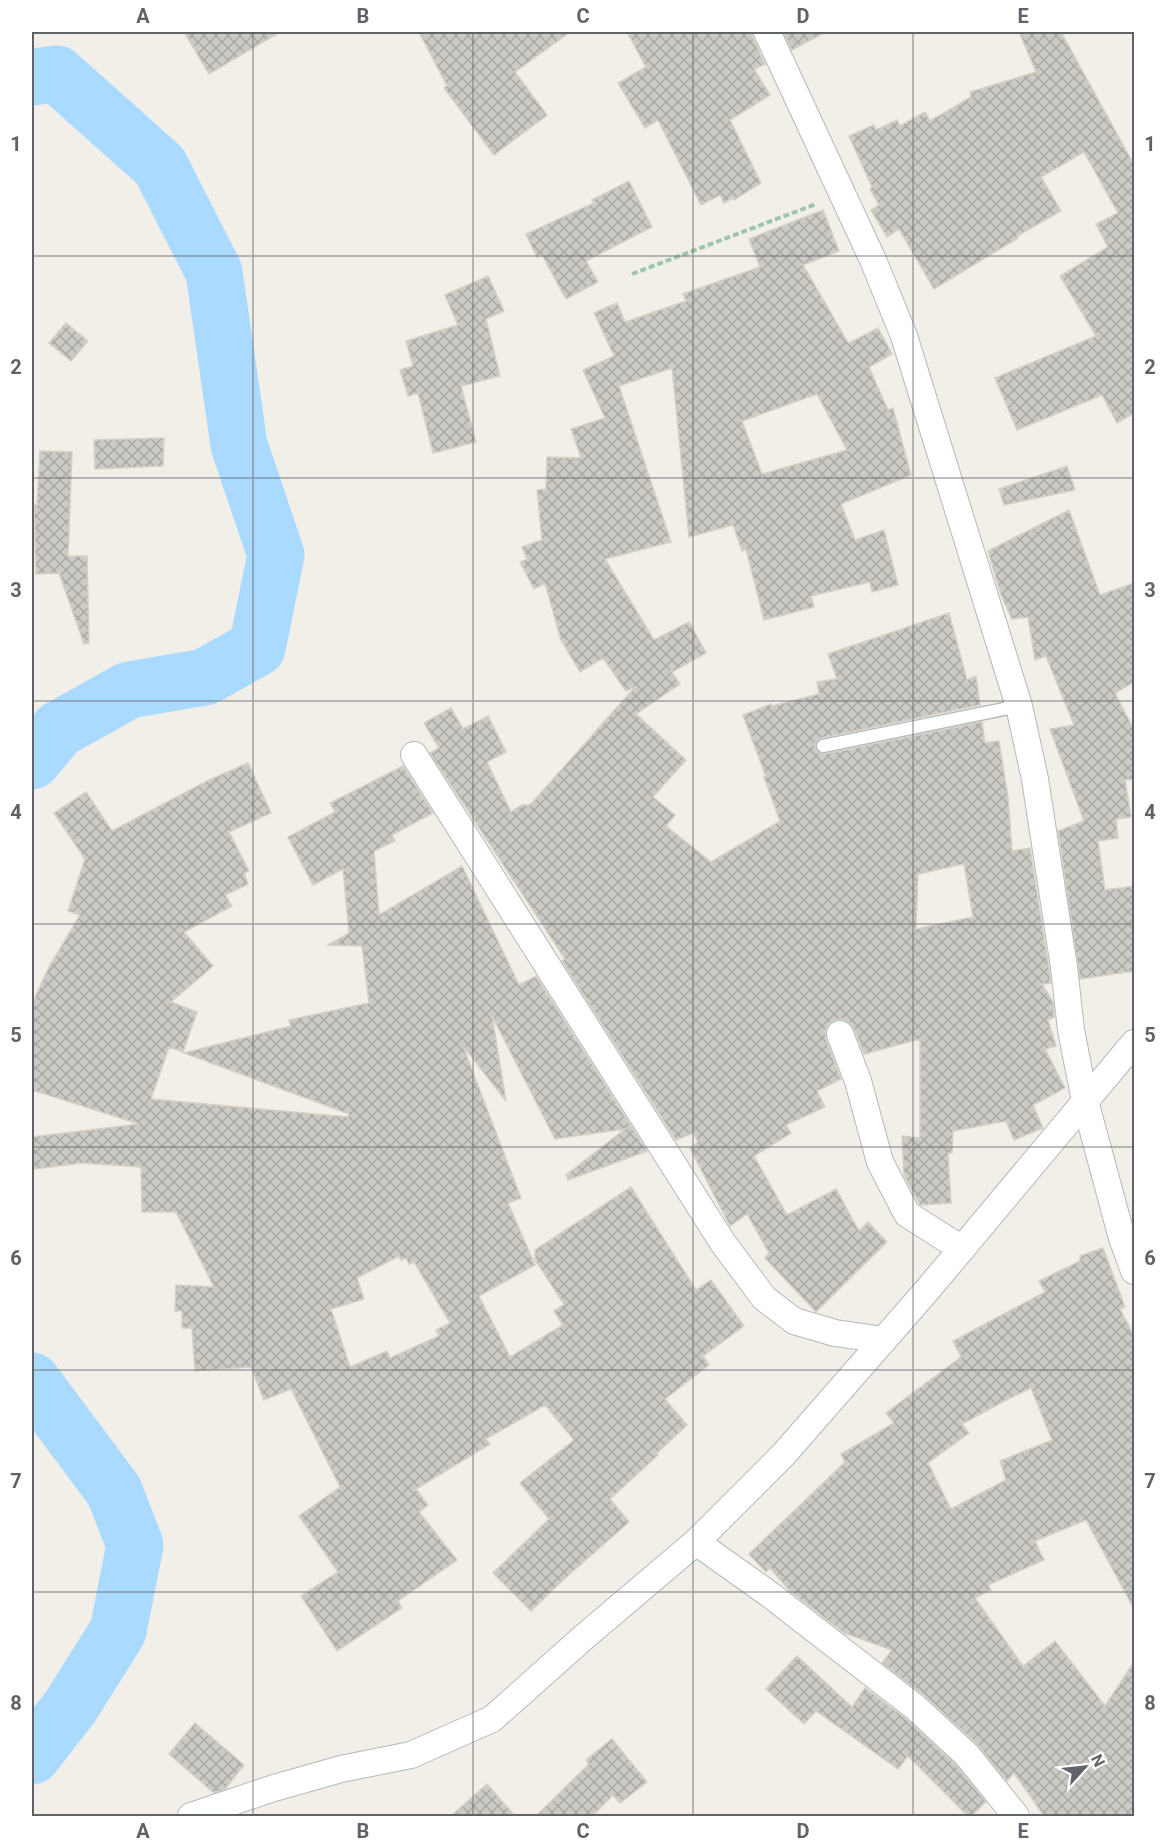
<svg xmlns="http://www.w3.org/2000/svg" width="1166" height="1848" viewBox="0 0 1166 1848" font-family="Roboto,sans-serif">
  <style>
    .lines { fill: none; stroke-linecap: round; stroke-linejoin: round }
    .river { stroke: #aadaff; stroke-width: 57 }
    .building { fill: url(#building-cross-hatch); stroke: #d6d1c6; stroke-width: 1.5; fill-rule: evenodd }
    .service-casing { stroke: #b5b8bc; stroke-width: 15 }
    .minor-casing { stroke: #b5b8bc; stroke-width: 28 }
    .path { stroke: #9cc7a9; stroke-width: 4; stroke-dasharray: 6 3; stroke-linecap: butt }
    .service { stroke: #fff; stroke-width: 12 }
    .minor { stroke: #fff; stroke-width: 26 }
    .grid { fill: none; stroke: #5f6368; stroke-width: 1.5; stroke-opacity: 0.55 }
    .neatline { fill: none; stroke: #5f6368; stroke-width: 2 }
    .grid-label { font-size: 20px; text-anchor: middle; font-weight: bold; fill: #5f6368 }
  </style>
  <defs>
    <pattern id="building-cross-hatch" width="8" height="8" patternUnits="userSpaceOnUse" patternTransform="scale(1.5)"><rect width="8" height="8" fill="#cccac5"/><path d="M0 0l8 8M0 8l8-8" fill="none" stroke="#a9a8a4"/></pattern>
  </defs>
  <rect width="100%" height="100%" fill="#f1efe8"/>
  <g class="lines">
    <!-- river -->
    <g class="river">
      <polyline points="32,77 57,74 160,166 214,272 239,445 276,555 257,648 205,677 129,690 59,729 32,761"/>
      <polyline points="32,1381 114,1491 135,1545 118,1631 71,1706 32,1756"/>
    </g>
  </g>
  <!-- building -->
  <g class="building">
    <polygon points="184,32 280,32 209,74"/>
    <polygon points="419,32 570,32 515,72 547,115 494,155 444,88 447,86"/>
    <polygon points="627,32 752,32 753,38 765,64 754,69 770,95 730,120 761,183 734,200 733,198 724,203 720,195 701,205 658,120 645,128 618,83 646,67"/>
    <polygon points="783,32 826,32 792,50"/>
    <polygon points="1019,32 1061,32 1134,165 1134,413 1117,423 1102,395 1017,430 995,378 1096,336 1060,276 1108,247 1096,224 1118,213 1084,152 1041,177 1061,211 1017,236 1018,238 934,289 899,229 887,237 871,210 879,205 870,189 872,187 849,136 874,125 876,130 897,120 900,126 925,112 930,121 971,97 970,92 1036,72"/>
    <polygon points="629,181 652,227 586,261 598,282 566,299 542,255 537,257 526,234 594,203 592,200"/>
    <path d="M823 210 839 251 803 265 847 341 849 343 878 328 892 354 869 367 888 410 893 408 911 475 841 504 855 540 884 530 898 585 872 592 870 582 811 596 814 607 764 620 746 549 742 551 733 525 689 537 672 368 619 386 671 542 605 559 654 640 689 622 706 653 672 672 670 669 680 684 636 714 686 760 653 797 675 815 666 826 711 862 780 821 764 777H766L743 715 771 704 772 706 819 694 817 682 837 679 828 654 949 613 967 680 976 676 980 705 821 738 815 743V748L820 754H825L982 722 985 743 999 741 1008 797 1012 851 1030 848 1049 969 1051 983 1042 984 1053 1002 1054 1017 1048 1020 1056 1046 1045 1049 1065 1088 1033 1105 1043 1128 1014 1140 1006 1121 953 1131 952 1153H948L951 1203 920 1205 904 1175 902 1136 920 1138V1039L864 1054 854 1029 850 1023 842 1019 835 1020 829 1024 825 1031 826 1039 841 1079 817 1091 825 1107 786 1125 791 1133 754 1156 787 1215 836 1189 859 1231 868 1222 887 1242 816 1312 765 1258 769 1253 747 1214 730 1226 690 1148 698 1142 693 1133 676 1140 562 961 565 959 430 753 439 748 424 723 451 708 463 729 488 716 506 752 487 762 511 812 522 805H530L636 686 626 691 603 658 580 672 561 640 545 583 534 589 520 562 527 559 522 547 542 540 537 490 546 489 547 457 581 458 571 429 605 418 583 370 614 356 594 313 617 303 625 322 686 301 683 294 760 267 749 239ZM817 394 847 450 762 474 742 421ZM964 864 973 917 916 929 918 874Z"/>
    <polygon points="488,276 504,311 486,319 500,376 461,386 476,442 433,453 418,393 408,396 400,370 413,366 406,341 458,325 445,295"/>
    <polygon points="66,323 88,341 71,361 49,343"/>
    <polygon points="164,438 163,466 95,469 94,440"/>
    <polygon points="40,451 72,452 68,556 87,556 89,643 84,644 59,573 36,574 34,505 37,505"/>
    <polygon points="1067,466 1075,490 1004,505 999,489"/>
    <polygon points="1069,510 1100,595 1134,583 1134,682 1115,693 1134,730 1134,779 1125,780 1131,817 1116,819 1118,838 1098,841 1105,890 1134,886 1134,971 1080,979 1058,831 1084,821 1050,729 1074,725 1046,656 1035,660 1028,617 1012,619 1001,595 988,551"/>
    <path d="M248 763 271 813 229 832 249 871 244 873 248 884 225 895 232 906 184 932 213 966 171 1002 197 1012 183 1052 169 1047 151 1099 348 1117 349 1114 184 1053 291 1026 289 1020 369 1003 362 946 328 945 349 933 343 869 313 885 288 837 335 812 330 803 403 766 433 813 392 835 395 841 374 851 379 915 462 866 519 985 536 976 647 1151 568 1180 566 1175 625 1129 555 1139 492 1016 506 1101 463 1046 521 1198 508 1203 535 1265 479 1296 510 1357 563 1325 554 1311 564 1304 535 1260V1250L631 1187 696 1290 711 1280 744 1326 703 1356 709 1365 665 1399 687 1425 656 1454 658 1455 610 1499 629 1522 563 1580 531 1611 493 1573 549 1519 520 1483 574 1440 545 1405 486 1439 490 1444 416 1489 428 1505 419 1512 457 1560 398 1601 402 1608 337 1651 301 1596 338 1572 299 1516 340 1487 291 1389 264 1400 251 1367 195 1371 192 1328H182V1311H175L176 1285 214 1287 176 1212H142L141 1167 83 1163 34 1169 32 1137 139 1124 32 1090V1004L49 967 80 915 68 911 85 859 54 813 86 792 112 831 209 780ZM399 1256 401 1260 406 1258 409 1264 414 1262 450 1323 436 1330 439 1336 390 1358 387 1351 350 1367 331 1309 364 1299 357 1278Z"/>
    <path d="M1103 1248 1125 1307 1120 1309 1134 1336V1609L1086 1520 1035 1541 1044 1560 988 1585 991 1590 975 1598 1023 1666 1055 1641 1105 1706 1134 1662V1816H1044L1014 1773 1007 1781 977 1744 925 1696 882 1663 892 1650 844 1633 790 1591 770 1568 766 1572 749 1554 845 1462 841 1454 894 1423 886 1413 961 1357 953 1341 1045 1292 1039 1281 1080 1261V1256ZM1031 1388 1052 1440 1000 1461 1006 1480 951 1509 928 1463 969 1433 962 1424 1008 1399Z"/>
    <polygon points="797,1656 852,1707 865,1688 905,1718 956,1765 986,1802 971,1816 968,1816 908,1756 898,1769 816,1711 804,1724 766,1689"/>
    <polygon points="195,1723 244,1765 225,1789 214,1793 169,1754"/>
    <polygon points="612,1739 647,1782 620,1803 613,1795 592,1816 536,1816 589,1764 586,1760"/>
    <polygon points="487,1784 515,1816 451,1816"/>
  </g>
  <g class="lines">
    <!-- service casing -->
    <g class="service-casing">
      <polyline id="service" points="823,746 1019,706"/>
    </g>
    <!-- minor casing -->
    <g class="minor-casing">
      <g id="minor">
        <polyline points="767,32 873,260 904,336 1019,706 1035,779 1064,967 1071,1030 1085,1101 1122,1238 1134,1271"/>
        <polyline points="414,755 723,1243 764,1298 794,1321 835,1333 884,1340"/>
        <polyline points="840,1034 858,1081 880,1162 907,1214 962,1249"/>
        <polyline points="696,1542 769,1594 915,1707 967,1755 1016,1816"/>
        <polyline points="191,1816 274,1788 341,1769 411,1755 492,1719 584,1637 696,1542 784,1454 929,1288 1134,1043"/>
      </g>
    </g>
    <!-- path -->
    <polyline class="path" points="632,274 816,204"/>
    <!-- service -->
    <use href="#service" class="service"/>
    <!-- minor -->
    <use href="#minor" class="minor"/>
  </g>
  <!-- grid -->
  <path class="grid" d="M253 32V1816M473 32V1816M693 32V1816M913 32V1816M32 256H1134M32 478H1134M32 701H1134M32 924H1134M32 1147H1134M32 1370H1134M32 1592H1134"/>
  <!-- border -->
  <rect width="1166" height="1848" fill="none" stroke="#ffffff" stroke-width="66"/>
  <!-- north arrow -->
  <g transform="translate(1085 1767) rotate(63)" stroke="#ffffff" stroke-width="4.5" paint-order="stroke">
  <path d="M0-4.5L10 22L0 15L-10 22Z" fill="#5f6368"/>
  <text y="-9" font-size="16" font-weight="bold" text-anchor="middle" fill="#5f6368">N</text>
  </g>
  <rect x="33" y="33" width="1100" height="1782" class="neatline"/>
  <g class="grid-label">
    <text x="143" y="23">A</text>
    <text x="363" y="23">B</text>
    <text x="583" y="23">C</text>
    <text x="803" y="23">D</text>
    <text x="1023" y="23">E</text>
    <text x="16" y="151">1</text>
    <text x="1150" y="151">1</text>
    <text x="16" y="374">2</text>
    <text x="1150" y="374">2</text>
    <text x="16" y="597">3</text>
    <text x="1150" y="597">3</text>
    <text x="16" y="819">4</text>
    <text x="1150" y="819">4</text>
    <text x="16" y="1042">5</text>
    <text x="1150" y="1042">5</text>
    <text x="16" y="1265">6</text>
    <text x="1150" y="1265">6</text>
    <text x="16" y="1488">7</text>
    <text x="1150" y="1488">7</text>
    <text x="16" y="1710">8</text>
    <text x="1150" y="1710">8</text>
    <text x="143" y="1838">A</text>
    <text x="363" y="1838">B</text>
    <text x="583" y="1838">C</text>
    <text x="803" y="1838">D</text>
    <text x="1023" y="1838">E</text>
  </g>
</svg>
